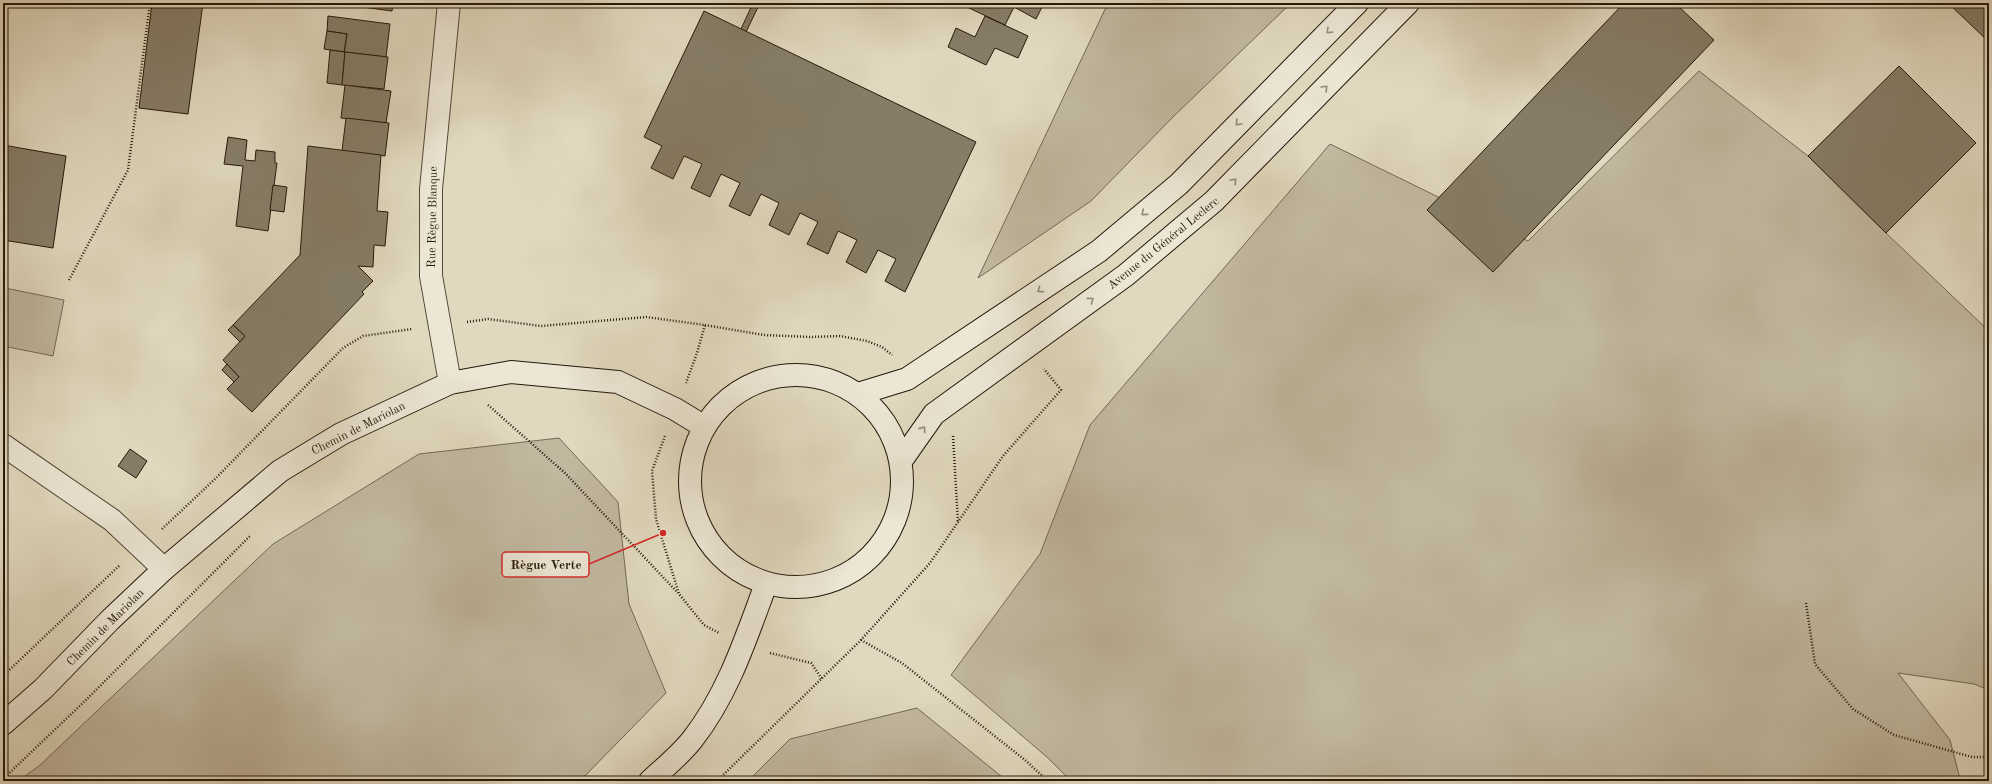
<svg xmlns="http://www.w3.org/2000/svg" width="1992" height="784" viewBox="0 0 1992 784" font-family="'Old Standard TT',serif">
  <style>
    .green { fill: #c1b8a0; stroke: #726855 }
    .building { fill: #867d68; stroke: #24190a }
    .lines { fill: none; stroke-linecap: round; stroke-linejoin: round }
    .street-casing { stroke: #534937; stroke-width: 24 }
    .secondary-casing { stroke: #24190a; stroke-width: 24 }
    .path { stroke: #24190a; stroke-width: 2.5; stroke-dasharray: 1 2; stroke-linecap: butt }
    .street { stroke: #ece6d5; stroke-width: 22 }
    .secondary { stroke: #ece6d5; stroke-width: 22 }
    .oneway { stroke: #928a7a }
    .labels { text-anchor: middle; stroke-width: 3; stroke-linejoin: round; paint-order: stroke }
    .street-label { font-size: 12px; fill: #24190a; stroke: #ece6d5 }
    .leader { fill: none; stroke: #d62828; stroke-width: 1.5 }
    .callout-dot { fill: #d62828; stroke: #ece6d5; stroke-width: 1.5 }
    .callout { fill: #ece6d5; stroke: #d62828; stroke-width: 1.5 }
    .callout-label { font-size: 13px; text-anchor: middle; font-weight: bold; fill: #24190a }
  </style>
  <rect width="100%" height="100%" fill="#e1d9bf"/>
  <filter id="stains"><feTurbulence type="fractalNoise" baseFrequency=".005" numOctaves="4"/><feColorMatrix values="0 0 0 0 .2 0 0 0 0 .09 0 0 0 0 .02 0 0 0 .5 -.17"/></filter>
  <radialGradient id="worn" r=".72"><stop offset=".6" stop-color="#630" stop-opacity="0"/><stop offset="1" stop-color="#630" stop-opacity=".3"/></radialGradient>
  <!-- green -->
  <g class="green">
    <polygon points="1108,3 1291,3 1173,117 1091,201 978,278"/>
    <polygon points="1699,71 1808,156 1886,233 1989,331 1989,690 1974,684 1898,673 1950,740 1960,779 1963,781 1071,781 1048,758 951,675 1040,554 1090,425 1330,144 1528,241"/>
    <polygon points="5,288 64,300 53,356 3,346 3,297"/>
    <polygon points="559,438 618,502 629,604 666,693 580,781 18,781 39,766 273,544 419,454"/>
    <polygon points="917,708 1007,781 748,781 790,739"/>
  </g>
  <!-- building -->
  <g class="building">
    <polygon points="152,3 203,3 188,114 139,108"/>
    <polygon points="348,3 393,3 392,11 347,5"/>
    <polygon points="753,3 760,3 746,32 741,29"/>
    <polygon points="969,3 1044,3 1036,19 1014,7 1005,25 967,7"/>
    <polygon points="1624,3 1675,3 1714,40 1493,272 1427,210"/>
    <polygon points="1948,3 1989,3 1989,42"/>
    <polygon points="704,11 976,142 905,292 885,281 896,259 878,250 866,273 846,262 857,240 838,231 828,254 807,244 818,222 800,213 789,235 769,225 779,203 761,194 750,216 729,206 740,183 721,174 710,197 691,188 702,164 684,156 673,179 651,168 662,146 644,137"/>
    <polygon points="328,16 390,24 386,57 344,52 347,34 327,31"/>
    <polygon points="985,16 1028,36 1018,58 995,48 986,65 948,47 956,28 975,37"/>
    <polygon points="327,31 347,34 344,52 324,49"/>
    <polygon points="330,50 345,52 342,85 327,83"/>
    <polygon points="345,52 388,57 384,89 342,85"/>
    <polygon points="1899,66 1976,143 1886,233 1808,156"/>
    <polygon points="345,85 391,91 386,123 341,118"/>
    <polygon points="346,118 389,123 385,156 342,151"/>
    <polygon points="228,137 247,140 245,160 255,161 256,150 275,152 275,163 277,163 268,231 236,226 243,166 224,164"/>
    <polygon points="3,145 66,156 53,248 3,240"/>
    <polygon points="308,146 381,155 377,211 388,212 385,246 374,245 373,267 358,266 373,281 362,292 364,294 252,412 227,389 239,377 223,360 245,336 233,325 300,255"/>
    <polygon points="273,185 287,187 284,212 270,210"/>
    <polygon points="233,325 245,336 240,342 228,330"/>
    <polygon points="227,364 239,377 234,382 222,370"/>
    <polygon points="130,449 147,461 136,478 118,466"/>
  </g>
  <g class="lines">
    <!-- street casing -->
    <g class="street-casing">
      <g id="street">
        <polyline points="449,3 431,189 431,276 450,383"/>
        <polyline points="3,445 112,520 164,569"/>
      </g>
    </g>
    <!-- secondary casing -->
    <g class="secondary-casing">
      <g id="secondary">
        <circle cx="796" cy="481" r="106"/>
        <polyline points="858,394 907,379 1099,251 1179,184 1357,3"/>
        <polyline points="901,461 934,414 1126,275 1214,201 1408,3"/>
        <polyline points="3,724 43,689 110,620 164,569 280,471 341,434 450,383 511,372 618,382 675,409 703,426"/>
        <path d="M650 781C664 768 680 755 692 740 728 694 746 638 766 584"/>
      </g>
    </g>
    <!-- path -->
    <g class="path">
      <polyline points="69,280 128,170 150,3"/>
      <polyline points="467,322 488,319 541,326 646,317 705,325 697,353 686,383"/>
      <polyline points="705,325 764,335 810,337 840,336 867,341 882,347 892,355"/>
      <polyline points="488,405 565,473 678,593"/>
      <polyline points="665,436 652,471 656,519 679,594 704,625 719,633"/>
      <polyline points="953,436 958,523"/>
      <polyline points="162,529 215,479 343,348 363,336 412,329"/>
      <polyline points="1806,603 1815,664 1853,709 1894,735 1972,757 1989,757"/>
      <polyline points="861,640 902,663 1025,760 1048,781"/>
      <polyline points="770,653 811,663 822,679"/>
      <polyline points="3,676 120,565"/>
      <polyline points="3,779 87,699 251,535"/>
      <polyline points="717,781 861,640 930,563 1003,456 1061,390 1044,369"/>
    </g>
    <!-- street -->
    <use href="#street" class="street"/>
    <!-- secondary -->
    <use href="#secondary" class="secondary"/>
  </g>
  <!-- one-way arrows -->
  <defs><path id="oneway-chevron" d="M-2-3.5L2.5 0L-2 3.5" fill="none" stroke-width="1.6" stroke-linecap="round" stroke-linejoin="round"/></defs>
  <g class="oneway">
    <use href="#oneway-chevron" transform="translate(1329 31) rotate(135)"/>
    <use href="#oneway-chevron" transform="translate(1325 88) rotate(-46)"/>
    <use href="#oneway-chevron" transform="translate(1238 123) rotate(135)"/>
    <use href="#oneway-chevron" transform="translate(1234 181) rotate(-46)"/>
    <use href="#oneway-chevron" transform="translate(1144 213) rotate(140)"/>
    <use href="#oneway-chevron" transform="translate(1040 290) rotate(146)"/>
    <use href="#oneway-chevron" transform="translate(1091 300) rotate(-36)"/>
    <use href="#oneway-chevron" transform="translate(923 429) rotate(-55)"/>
  </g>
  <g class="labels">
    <!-- street labels -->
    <g class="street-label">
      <text transform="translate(432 217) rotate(-89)" y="4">Rue Règue Blanque</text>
      <text transform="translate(1163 243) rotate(-39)" y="4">Avenue du Général Leclerc</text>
      <text transform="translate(358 428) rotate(-27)" y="4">Chemin de Mariolan</text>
      <text transform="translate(105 627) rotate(-45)" y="4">Chemin de Mariolan</text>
    </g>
  </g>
  <!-- callouts -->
  <path class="leader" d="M663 533L589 564"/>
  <circle class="callout-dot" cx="663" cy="533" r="4"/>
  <rect class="callout" x="502" y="552" width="87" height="25" rx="4"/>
  <g class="callout-label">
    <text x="546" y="569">Règue Verte</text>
  </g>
  <!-- margin -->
  <rect width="1992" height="784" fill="none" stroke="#e1d9bf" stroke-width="16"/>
  <rect x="4" y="4" width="1984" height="776" fill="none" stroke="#24190a" stroke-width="2"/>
  <rect x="8" y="8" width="1976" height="768" fill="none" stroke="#24190a"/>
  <rect width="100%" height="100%" filter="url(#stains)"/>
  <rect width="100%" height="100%" fill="url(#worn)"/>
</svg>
